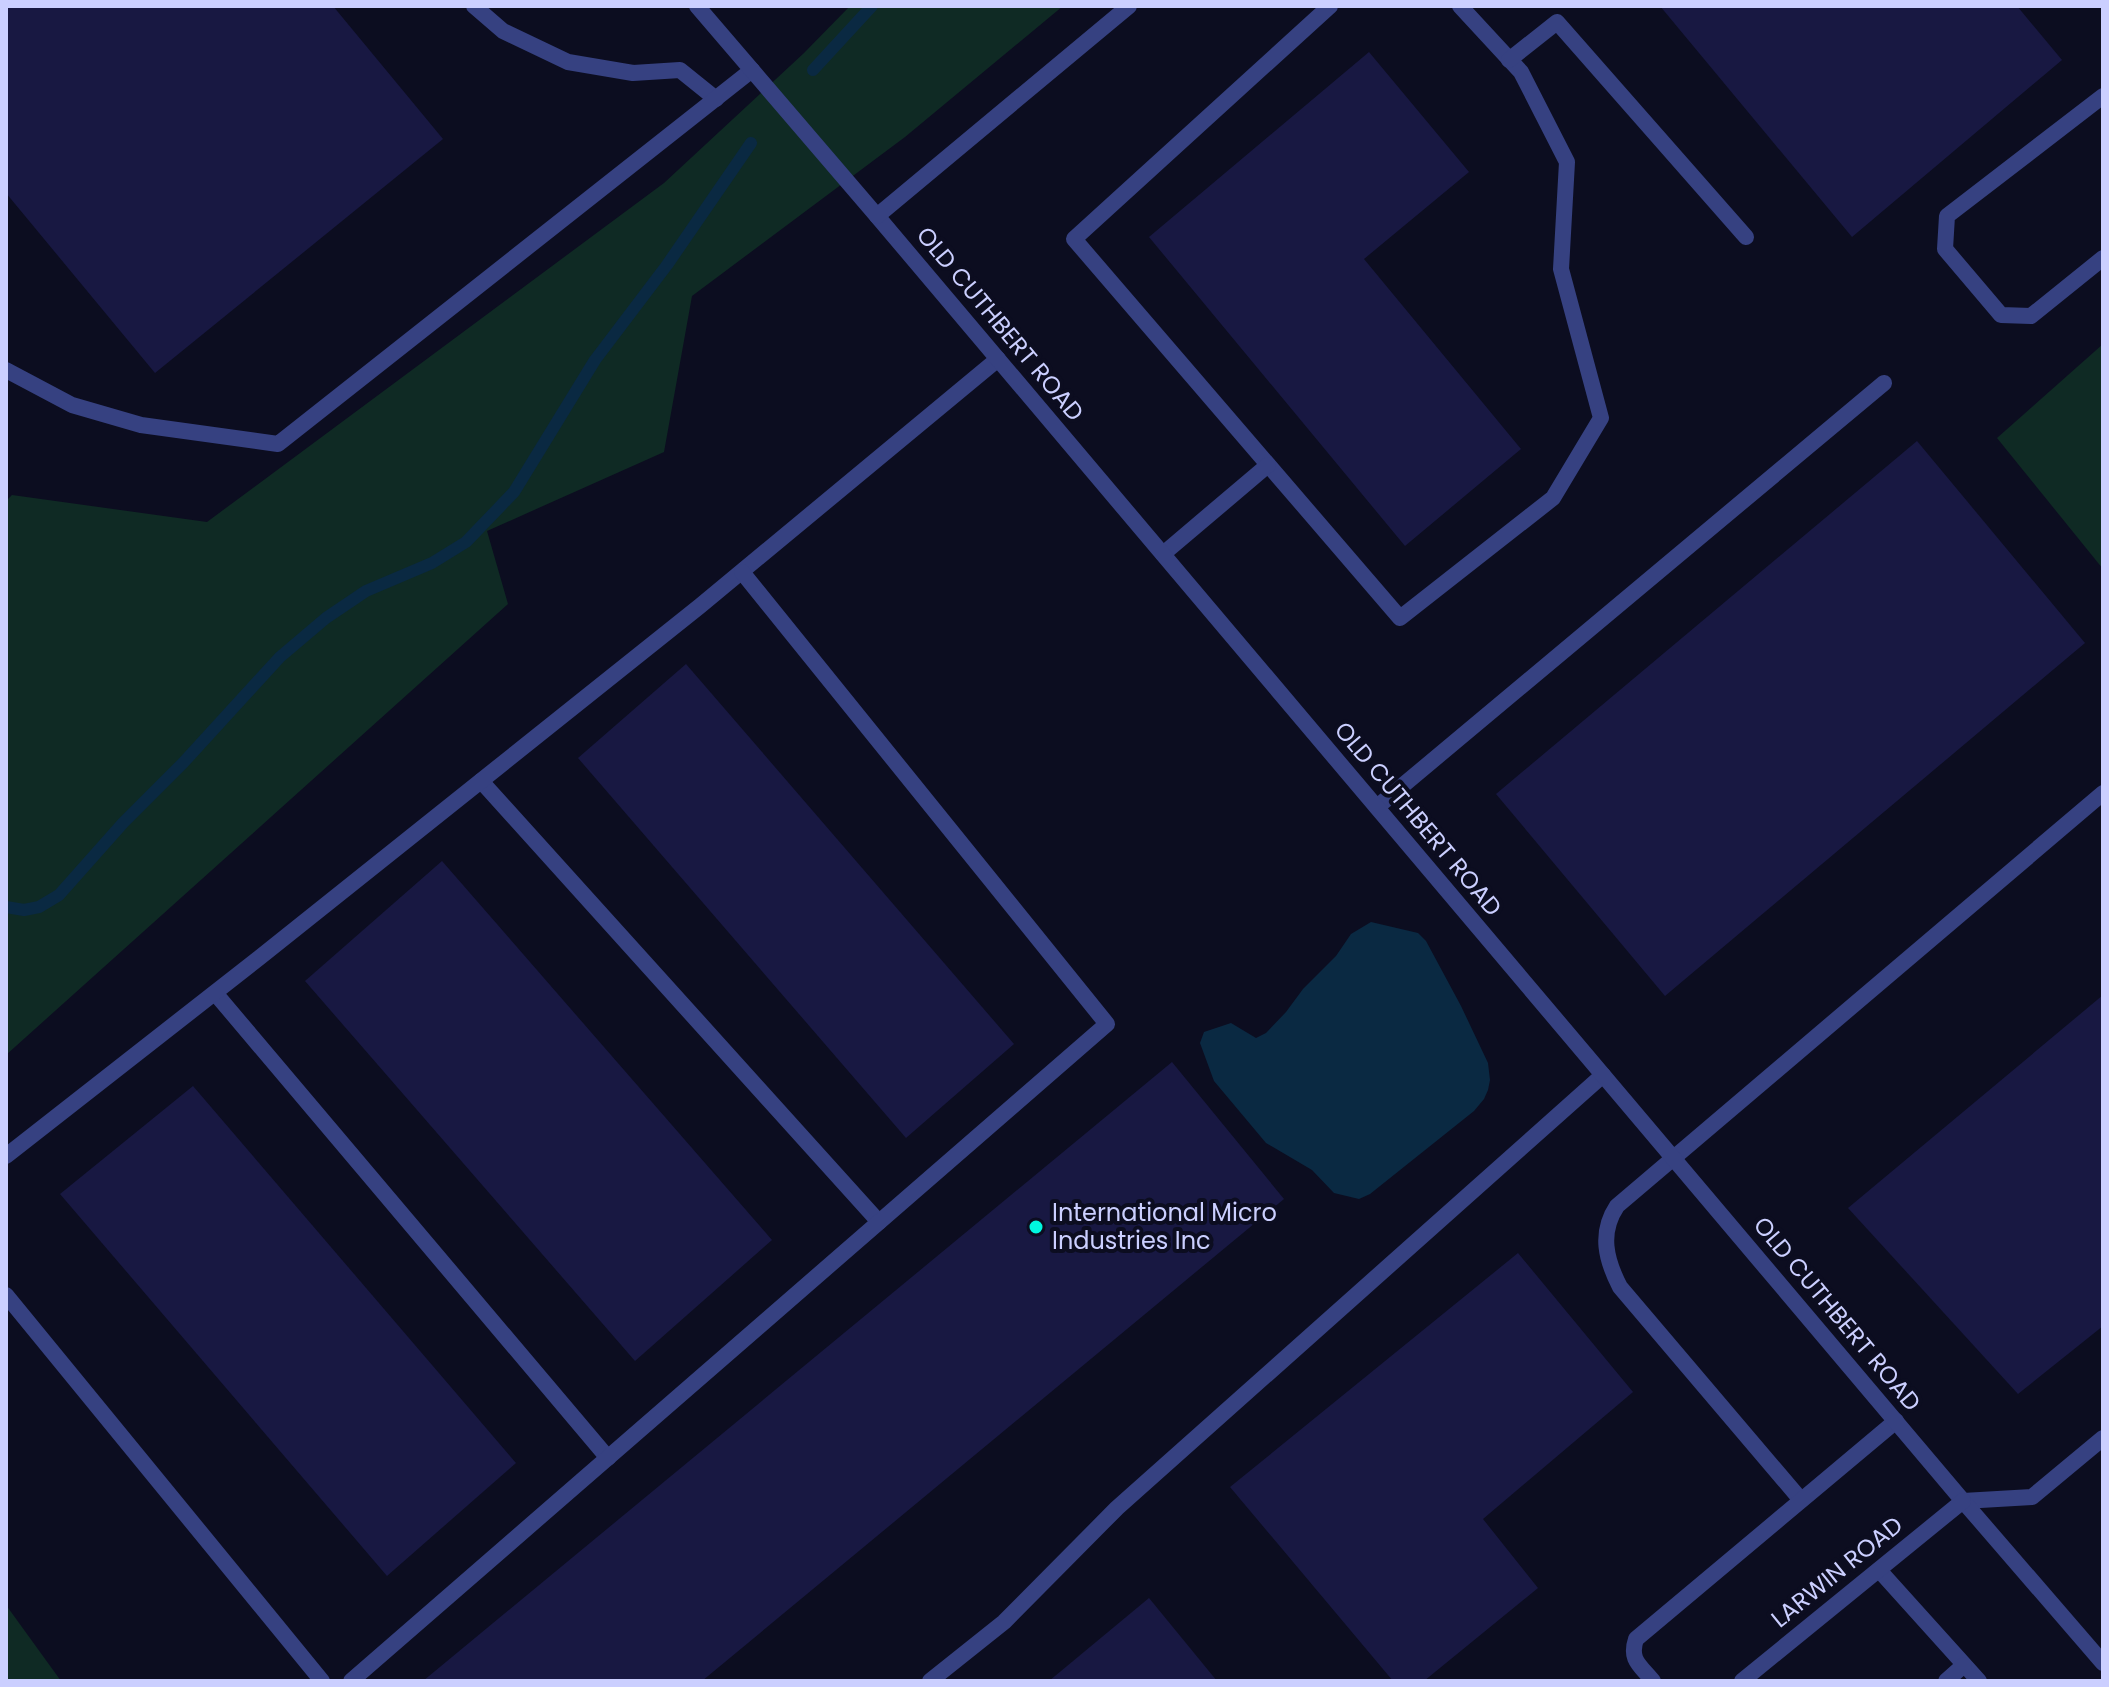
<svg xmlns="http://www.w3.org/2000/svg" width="2109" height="1687" viewBox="0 0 2109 1687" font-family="Poppins,sans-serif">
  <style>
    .green { fill: #0f2a24 }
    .water { fill: #0a2942 }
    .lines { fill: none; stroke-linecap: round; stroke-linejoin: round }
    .stream { stroke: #0a2942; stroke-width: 12 }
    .building { fill: #181842 }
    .service { stroke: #364181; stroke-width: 16 }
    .minor { stroke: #364181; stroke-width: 16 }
    .tertiary { stroke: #364181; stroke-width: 16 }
    .poi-dot { fill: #00f6e0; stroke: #0c0d20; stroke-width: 3 }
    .labels { text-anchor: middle; stroke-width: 8; stroke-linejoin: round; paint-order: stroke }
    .street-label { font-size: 24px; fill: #cbcfff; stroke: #0c0d20 }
    .poi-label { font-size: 24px; fill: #cbcfff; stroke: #0c0d20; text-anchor: start }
  </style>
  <rect width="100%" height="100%" fill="#0c0d20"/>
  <!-- green -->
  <g class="green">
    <polygon points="850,6 1063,6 905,137 692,296 664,452 487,531 508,604 6,1055 6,501 12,495 207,522 664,183 804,53"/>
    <polygon points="2103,344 2103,569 1997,438"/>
    <polygon points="6,1605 61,1681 6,1681"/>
  </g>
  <!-- water -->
  <polygon class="water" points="1371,922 1418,933 1426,941 1461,1006 1488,1063 1490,1080 1488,1090 1484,1099 1474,1111 1370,1194 1359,1199 1334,1193 1312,1170 1266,1143 1214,1081 1200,1043 1204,1032 1231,1023 1256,1038 1266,1033 1286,1012 1303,989 1336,956 1351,934"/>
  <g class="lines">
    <!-- stream -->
    <g class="stream">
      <polyline points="813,70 872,6"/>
      <polyline points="6,907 24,910 39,907 59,895 123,823 183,763 280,657 326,618 366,591 432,563 466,542 514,492 595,360 667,265 751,143"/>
    </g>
  </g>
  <!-- building -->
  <g class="building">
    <polygon points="6,6 333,6 443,139 155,373 6,193"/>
    <polygon points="1660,6 2017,6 2062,60 1852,237"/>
    <polygon points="1369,52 1469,172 1364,259 1521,449 1405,546 1149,237"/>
    <polygon points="1917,441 2085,643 1665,996 1496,794"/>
    <polygon points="686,664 1014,1044 906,1138 578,758"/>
    <polygon points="442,861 772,1240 635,1361 305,981"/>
    <polygon points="2103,995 2103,1326 2018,1394 1848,1208"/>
    <polygon points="1172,1062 1284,1199 702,1681 423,1681"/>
    <polygon points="193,1086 516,1463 387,1576 60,1194"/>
    <polygon points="1518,1253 1633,1392 1483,1519 1538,1588 1424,1681 1393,1681 1230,1487"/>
    <polygon points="1149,1598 1217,1681 1049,1681"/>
  </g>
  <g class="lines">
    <!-- service -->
    <g class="service">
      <polyline points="474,6 503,31 568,62 633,73 680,70 716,99"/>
      <polyline points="1330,6 1074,239 1400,618 1553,498 1601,418 1561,269 1567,162 1521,72 1460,6"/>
      <polyline points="1509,60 1557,22 1746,237"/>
      <polyline points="2103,96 1947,216 1945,249 2001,315 2031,316 2103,258"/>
      <polyline points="6,370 72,405 141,425 278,444 752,70"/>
      <polyline points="1163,554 1268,465"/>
      <polyline points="481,781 879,1222"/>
      <polyline points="1377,807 1884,383"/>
      <polyline points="215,993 608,1458"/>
      <polyline points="6,1156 259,958 700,606 998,359"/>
      <polyline points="6,1295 322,1681"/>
      <path d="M1801 1500 1620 1287C1606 1260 1599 1233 1617 1206L2103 793"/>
      <polyline points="1963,1501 2032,1497 2103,1438"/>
      <polyline points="1879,1570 1979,1681"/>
      <polyline points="351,1681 1107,1024 742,572"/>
      <polyline points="930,1681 1004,1622 1117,1508 1603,1075"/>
      <path d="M1653 1681C1640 1665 1629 1660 1636 1639L1896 1421"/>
      <polyline points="1946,1681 1964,1665"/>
    </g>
    <!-- minor -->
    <g class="minor">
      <polyline points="877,216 1963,1501 2103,1663"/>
      <polyline points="1742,1681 1963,1501"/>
    </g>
    <!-- tertiary -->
    <polyline class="tertiary" points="697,6 877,216 1129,6"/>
  </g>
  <!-- markers -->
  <circle class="poi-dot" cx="1036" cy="1227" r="8"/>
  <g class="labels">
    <!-- street labels -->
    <g class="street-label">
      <text transform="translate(1000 324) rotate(50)" y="8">OLD CUTHBERT ROAD</text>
      <text transform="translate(1418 819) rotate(50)" y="8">OLD CUTHBERT ROAD</text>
      <text transform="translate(1837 1314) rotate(50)" y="8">OLD CUTHBERT ROAD</text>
      <text transform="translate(1837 1572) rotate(-39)" y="8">LARWIN ROAD</text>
    </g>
    <!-- poi labels -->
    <g class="poi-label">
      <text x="1052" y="1221">International Micro<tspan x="1052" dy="28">Industries Inc</tspan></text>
    </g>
  </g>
  <!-- border -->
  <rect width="2109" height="1687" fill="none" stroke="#cbcfff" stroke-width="16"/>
</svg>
